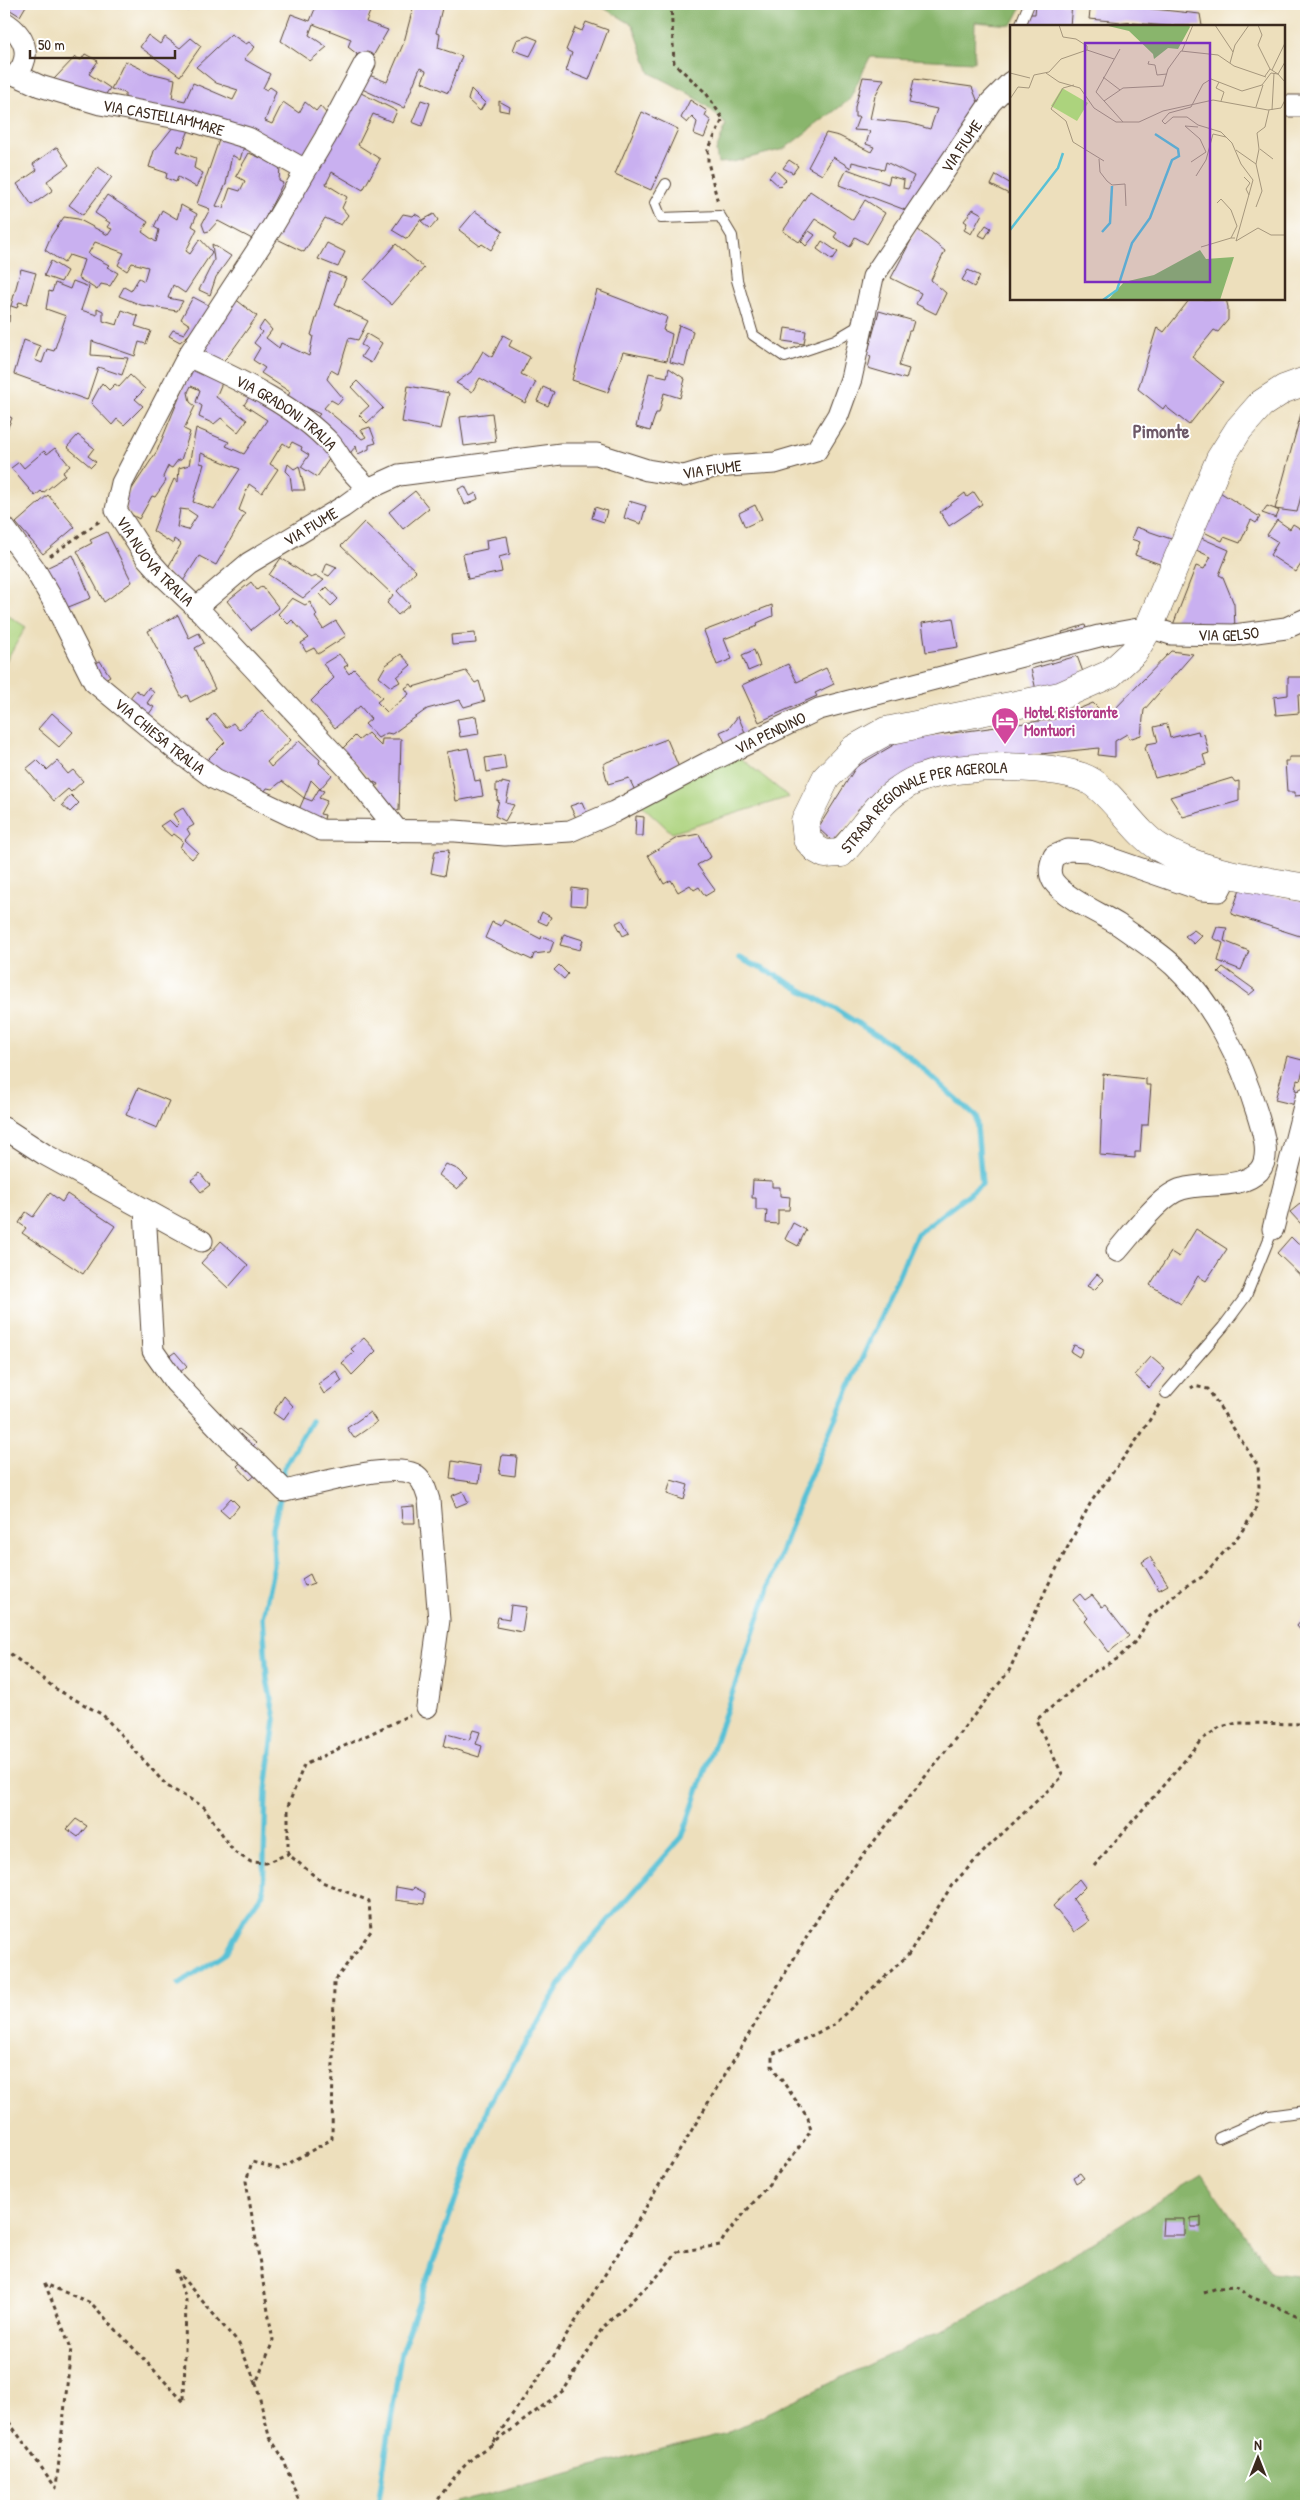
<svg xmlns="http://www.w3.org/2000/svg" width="1310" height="2510" viewBox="0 0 1310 2510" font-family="'Patrick Hand',sans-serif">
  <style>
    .green { fill: #acd37d; stroke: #747e4e }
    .forest { fill: #89b56c; stroke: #627045 }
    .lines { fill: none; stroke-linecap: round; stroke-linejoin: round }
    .stream { stroke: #59c1d6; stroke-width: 5.5 }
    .building { fill: #c9b0f0; fill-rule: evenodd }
    .service-casing { stroke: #564536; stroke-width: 12 }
    .minor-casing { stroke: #564536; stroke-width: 23 }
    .secondary-casing { stroke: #564536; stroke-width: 29 }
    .path { stroke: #564536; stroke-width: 3; stroke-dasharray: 4 4; stroke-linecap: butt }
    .service { stroke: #fff; stroke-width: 10 }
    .minor { stroke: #fff; stroke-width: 21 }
    .secondary { stroke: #fff; stroke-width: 28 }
    .labels { text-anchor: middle; stroke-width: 4; stroke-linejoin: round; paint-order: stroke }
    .street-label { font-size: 16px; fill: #3b2a1e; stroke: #fff }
    .hotel-label { font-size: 16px; font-weight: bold; fill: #b23c85; stroke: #fff; text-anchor: start }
    .quarter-label { font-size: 19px; font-weight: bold; fill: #6d5968; stroke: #fff }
    .inset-river { fill: none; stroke: #59c1d6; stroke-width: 2.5 }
    .inset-road { fill: none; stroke: #a6977d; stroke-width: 1 }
    .view { fill: #7b2cbf; fill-opacity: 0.15; stroke: #7b2cbf; stroke-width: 2.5 }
    .inset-edge { fill: none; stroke: #3b2a1e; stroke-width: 2.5 }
  </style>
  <rect width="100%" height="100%" fill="#fff"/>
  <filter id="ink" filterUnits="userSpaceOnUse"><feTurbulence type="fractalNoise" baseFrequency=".02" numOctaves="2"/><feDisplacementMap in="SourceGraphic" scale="10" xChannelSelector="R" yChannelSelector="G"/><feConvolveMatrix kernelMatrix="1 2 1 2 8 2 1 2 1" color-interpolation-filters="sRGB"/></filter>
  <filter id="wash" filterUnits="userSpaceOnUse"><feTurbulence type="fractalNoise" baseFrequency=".0096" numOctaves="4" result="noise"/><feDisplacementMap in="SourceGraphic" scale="20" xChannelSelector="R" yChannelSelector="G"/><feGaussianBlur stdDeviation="1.12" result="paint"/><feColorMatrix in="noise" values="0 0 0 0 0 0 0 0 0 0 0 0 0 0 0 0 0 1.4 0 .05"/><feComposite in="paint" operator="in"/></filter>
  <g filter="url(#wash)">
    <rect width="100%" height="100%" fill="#eddfbc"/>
    <!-- green -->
    <g class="green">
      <polygon points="4,613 26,627 4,664"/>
      <polygon points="727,747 789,797 672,833 631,795"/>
    </g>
    <!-- forest -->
    <g class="forest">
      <path d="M597 4H1023L1012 25 975 22 974 62 870 57 849 100 784 149 733 162 718 163 716 151 726 125C705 100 679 87 650 73L633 25Z"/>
      <polygon points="1202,2175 1272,2273 1306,2277 1306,2506 441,2506 728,2432 973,2315"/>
    </g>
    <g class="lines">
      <!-- stream -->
      <g class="stream">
        <polyline points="282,1479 284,1468 311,1421"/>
        <polyline points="179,1984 226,1953 245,1918 263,1893 266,1790 275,1719 267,1679 263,1617 274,1565 273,1528 281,1494"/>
        <polyline points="376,2506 379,2499 401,2353 489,2105 577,1956 682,1837 800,1499 917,1234 982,1184 976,1117 906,1054 837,1010 775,975 739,958"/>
      </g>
    </g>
    <g id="blocks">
      <!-- building -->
      <g class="building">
        <polygon points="4,4 27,4 20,16 4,6"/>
        <polygon points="178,4 192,4 188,10"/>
        <polygon points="317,4 341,4 359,10 360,6 355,4 373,4 366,22 388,30 368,65 356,57 357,54 348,47 351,39 313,24 309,35 327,47 310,61 281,41 291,14 310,21"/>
        <polygon points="414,4 443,4 436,33 440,34 438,48 462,56 448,93 422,82 426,71 420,68 404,108 362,89 369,75 387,82 404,42"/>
        <polygon points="1036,4 1072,4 1070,26 1024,26 1028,14 1035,14"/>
        <polygon points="1091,4 1126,4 1126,6 1200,14 1202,26 1167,26 1089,19"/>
        <polygon points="586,22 608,30 589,80 566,71 572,53 566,50 575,28 582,31"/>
        <polygon points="231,34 246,44 249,42 255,47 244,59 270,74 263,88 267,90 270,87 276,91 265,121 272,124 283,102 299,113 305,102 316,111 320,106 327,114 301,160 125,102 125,93 111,89 125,61 150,73 175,79 172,98 185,101 193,83 233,100 238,90 216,83 196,67"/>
        <polygon points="148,35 160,44 165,37 180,48 191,38 201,46 180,76 140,47"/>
        <polygon points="528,36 538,40 530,56 513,50 517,40"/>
        <polygon points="85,54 98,61 89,74 110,88 102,100 54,79 75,57 81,60"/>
        <polygon points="863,77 884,79 875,96 870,119 909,123 930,129 937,109 909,103 914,79 972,87 981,110 908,211 839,185 847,169 888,184 890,176 904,180 903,188 908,189 914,176 886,162 884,170 852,162 851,168 833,157 822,175 808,167 826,133 839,136 871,152 874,147 866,144 870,131 854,130 859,117 855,117 855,107"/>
        <polygon points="471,89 485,103 480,111 468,100"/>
        <polygon points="359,92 397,111 392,122 373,114 358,145 380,159 363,190 332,172 326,184 347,197 342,208 348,215 341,225 325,218 304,252 275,238"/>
        <polygon points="421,100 430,103 422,126 412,122"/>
        <polygon points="690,100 707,111 705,116 711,121 704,138 694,134 697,122 692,117 687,123 681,118"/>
        <polygon points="499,101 510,107 509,112 499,110"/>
        <polygon points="642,112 678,129 651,190 615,174"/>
        <polygon points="174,126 189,130 182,147 179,145 177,151 196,158 194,168 203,173 196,187 178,177 176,182 166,178 167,173 149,167 154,151"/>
        <polygon points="220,137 244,146 240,160 232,155 226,184 216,206 223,208 230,188 240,191 245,181 236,176 249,153 280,166 279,181 283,183 254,240 218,221 209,231 205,232 202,224 210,209 197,204"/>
        <polygon points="57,147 69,165 47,181 53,190 32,205 17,184 37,170 33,164"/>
        <polygon points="789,160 798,166 793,173 783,168"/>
        <polygon points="98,167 112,177 83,215 69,205"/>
        <polygon points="775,170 786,180 780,187 769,177"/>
        <polygon points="996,175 1011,184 1011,195 991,185"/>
        <polygon points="810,191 853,220 865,200 885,213 867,244 855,237 850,247 834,237 837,233 815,219 799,242 783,231"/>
        <polygon points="107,195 148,222 142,232 156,242 159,230 154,227 162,210 177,219 181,205 197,214 192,226 197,229 186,251 190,254 200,239 212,252 185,293 173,285 168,298 183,301 177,311 141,305 119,296 124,287 131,291 139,278 144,281 148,267 132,263 127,271 118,265 124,253 95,242 88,254 109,265 107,267 118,273 110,286 101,284 97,290 78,278 84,260 69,255 64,263 45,250 51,236 64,217 78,219 108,235 112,229 107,227 110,223 95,213"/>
        <polygon points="973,209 982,214 971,234 964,230 967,223 964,221"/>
        <polygon points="475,211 503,231 491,250 482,244 480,246 459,230"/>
        <polygon points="403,214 413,216 415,214 422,218 407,239 392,230"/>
        <polygon points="434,214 438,220 430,229 421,221"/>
        <polygon points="986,225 991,228 985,238 979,235"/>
        <polygon points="917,229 945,251 931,280 946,293 936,314 916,304 921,293 891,278"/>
        <polygon points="809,231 815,235 806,246 801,241"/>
        <polygon points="822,241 838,252 832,260 817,249"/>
        <polygon points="327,243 345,252 338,267 318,259"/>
        <polygon points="212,244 231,256 216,277 210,295 199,290 214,260"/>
        <polygon points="396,244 424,268 392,305 364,280"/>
        <polygon points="51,261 67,271 61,282 44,276"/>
        <polygon points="21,269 36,273 27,304 19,302 17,308 11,306"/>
        <polygon points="968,270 980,276 974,287 962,280"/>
        <polygon points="330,272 346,278 335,305 368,321 358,340 349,338 338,374 331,370 327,379 343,398 338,404 331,400 324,408 362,439 366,437 361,430 370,427 376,443 369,445 369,449 358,454 356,446 345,459 313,422 320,414 305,407 299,416 284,404 290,392 261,373 265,368 253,360 260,348 254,343 262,332 259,329 264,321 272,330 266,338 279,348 281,343 309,356 313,336 311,335"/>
        <polygon points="73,281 89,287 81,310 97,315 97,308 103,311 103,321 117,325 122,310 138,316 135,326 151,331 146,344 139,342 135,356 92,341 91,355 128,358 122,375 98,367 87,400 14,374 24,340 40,346 35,360 42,363 47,349 54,351 66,316 46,309 49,291 52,292 55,283 70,289"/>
        <polygon points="597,290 667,317 663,330 672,334 667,361 623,352 608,392 572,380"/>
        <polygon points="193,297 212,307 198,327 180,342 169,336 173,330 184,334 190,325 181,319"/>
        <polygon points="234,298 257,316 229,355 217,367 201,356"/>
        <polygon points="1190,299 1226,299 1228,307 1228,320 1218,332 1214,330 1192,357 1223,382 1189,425 1165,406 1163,409 1138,389 1157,327 1164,332"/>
        <polygon points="4,305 10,306 9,322 4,322"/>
        <polygon points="879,311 914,321 911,331 909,331 899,366 909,369 906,379 868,368 871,356 867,355"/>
        <polygon points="679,325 693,331 685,366 670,362"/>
        <polygon points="785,328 806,331 804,344 783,341"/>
        <polygon points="367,334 382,343 371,363 361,357 367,348 361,345"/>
        <polygon points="503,335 512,340 509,346 530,357 521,374 536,382 525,403 480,378 472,392 456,383 471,372 483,351 492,357"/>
        <polygon points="194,362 224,378 216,397 247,420 238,432 221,418 214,424 199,417 202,406 196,402 200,390 191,386 188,392 190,402 195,406 184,429 190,432 181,460 178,460 172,468 168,466 163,477 166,481 155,497 152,496 139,519 127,512 126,498 157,451"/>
        <polygon points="669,368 685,379 680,398 664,393 659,413 656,413 650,431 636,427 649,373 667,377"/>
        <polygon points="130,375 145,389 135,399 143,406 124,425 117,419 112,425 91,403 102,383 109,390 115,384 119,387"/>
        <polygon points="357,381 383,408 367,423 359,415 369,406 351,387"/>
        <polygon points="408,386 449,393 441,429 402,422"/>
        <polygon points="543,387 554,392 548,406 537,401"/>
        <path d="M253 391 334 452 317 477 301 467 309 455 301 450 302 447 292 442 289 447 283 443 270 464 278 469 262 493 249 484 239 510 245 514 216 565 199 556 180 586 166 571 181 544 174 539 173 544 153 531 165 499 174 479 178 482 179 468 189 465 196 428 229 442 226 446 244 454 267 420 244 405ZM201 453 240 469 214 509 193 502 204 464 200 463ZM180 509 188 510 197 516 188 530 177 527Z"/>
        <polygon points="1302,410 1306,412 1306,497 1301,496 1297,512 1275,509 1279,511 1276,518 1262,513 1267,506 1275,509"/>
        <polygon points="492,413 496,442 464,446 460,417"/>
        <polygon points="4,414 12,418 4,436"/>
        <polygon points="78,435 94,448 88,456 96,462 91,467 67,447"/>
        <polygon points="55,448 70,466 63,472 65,475 43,493 41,491 35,496 11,468 19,462 24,468 44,451 47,454"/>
        <polygon points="288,464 294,469 299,466 305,490 292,490 290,475 286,471"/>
        <polygon points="465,486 470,496 476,493 478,499 465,505 458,489"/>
        <polygon points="415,491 429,508 403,529 389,512"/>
        <polygon points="1218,491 1260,517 1256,523 1251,520 1240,543 1224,537 1222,541 1202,531"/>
        <polygon points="974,492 982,504 949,526 940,512 965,493 967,497"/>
        <polygon points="48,495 75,527 43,554 16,523"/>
        <polygon points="629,501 646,506 641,524 624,518"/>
        <polygon points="755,505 762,519 745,527 739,513"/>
        <polygon points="595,507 607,511 604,522 592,518"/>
        <polygon points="1277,520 1290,529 1293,524 1301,529 1303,526 1306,528 1306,556 1296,572 1270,555 1278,542 1267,535"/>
        <polygon points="364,522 416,571 397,591 410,605 398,615 387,603 393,595 341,546"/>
        <polygon points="1136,527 1174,540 1165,566 1135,555 1140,542 1131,539"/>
        <polygon points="107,532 132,582 104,602 77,551 92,543 90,540"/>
        <polygon points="507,536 510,554 499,557 502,572 468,579 463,554 487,549 486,540"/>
        <polygon points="1199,537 1229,550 1219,575 1223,577 1234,604 1235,630 1201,623 1200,630 1171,630 1196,566 1204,569 1211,557 1194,549"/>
        <polygon points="73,555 91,598 66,608 44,569"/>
        <polygon points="281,558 311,578 316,576 324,580 303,598 269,575"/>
        <polygon points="327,563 337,567 329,576 323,573"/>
        <polygon points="251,582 257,590 262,586 279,608 251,630 227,601"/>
        <polygon points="327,587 338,599 331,606 320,594"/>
        <polygon points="292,598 305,605 310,602 317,615 315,617 323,629 336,621 346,636 318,654 314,648 306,652 301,643 309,638 292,620 288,624 278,614"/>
        <polygon points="772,605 773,616 757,623 758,626 724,639 732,659 717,665 704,631"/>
        <polygon points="178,615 189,638 199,633 204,643 195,648 215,689 190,702 187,695 182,698 148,631"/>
        <polygon points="953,618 958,647 926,652 922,623"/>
        <polygon points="1085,625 1088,634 1064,640 1062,632"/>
        <polygon points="475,633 476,643 452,645 451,635"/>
        <polygon points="754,650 760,666 748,671 742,655"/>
        <polygon points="1171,651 1193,654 1144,710 1141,735 1129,739 1127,734 1115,741 1115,757 1098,755 1099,748 1031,755 880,789 832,841 818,828 856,767 902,740 1054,719 1093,703 1104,714 1112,712"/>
        <polygon points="339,654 348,665 344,667 349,674 354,669 382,698 377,702 387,712 409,694 405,688 411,684 413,687 466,671 475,683 479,681 485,701 464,707 460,700 427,709 392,734 387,733 378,738 365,724 371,719 360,706 335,728 311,701 334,678 323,664"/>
        <polygon points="401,654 411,665 397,677 400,682 391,687 379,677 386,665"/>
        <polygon points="1077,656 1086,680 1037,694 1031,669"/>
        <polygon points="100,661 110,676 102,681 92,665"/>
        <polygon points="788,664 797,682 826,668 834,684 815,693 817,696 759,722 742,685"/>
        <polygon points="1288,677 1306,677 1306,684 1303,685 1304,695 1298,695 1299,713 1276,715 1274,697 1288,695"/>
        <polygon points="149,687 154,693 147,703 154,707 146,718 126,703 136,690 143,695"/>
        <polygon points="262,710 291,740 267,762 271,767 299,741 320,760 319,763 332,775 320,789 311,780 304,798 312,801 319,789 324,791 319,798 327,801 320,814 325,815 323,823 297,814 304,798 282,781 272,789 267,788 261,797 203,764 225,742 207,721 214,713 226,728 233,723 239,730"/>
        <polygon points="52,713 73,732 59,747 38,729"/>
        <polygon points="476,716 479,734 460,737 457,719"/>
        <polygon points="738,716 747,737 727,747 720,732 729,728"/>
        <polygon points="1167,724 1170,738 1198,731 1199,735 1204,734 1209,753 1203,755 1206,765 1155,778 1145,748 1147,744 1158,742 1154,727"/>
        <polygon points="368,733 381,746 382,739 401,739 399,811 381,801 373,792 378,784 372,781 342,749 355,736 359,740"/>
        <polygon points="667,739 680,770 636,793 629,778 608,784 603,765 607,762"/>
        <polygon points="468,748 475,781 480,780 483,796 456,801 447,752"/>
        <polygon points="504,755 506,769 487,772 485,758"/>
        <polygon points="1289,757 1306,757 1306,795 1295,796 1295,792 1287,792 1285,761 1289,761"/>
        <polygon points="37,760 47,770 57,761 68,774 73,770 83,781 71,792 68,789 54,801 26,769"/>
        <polygon points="1232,778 1235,782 1239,781 1239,801 1183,817 1170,797"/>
        <polygon points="502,782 510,784 506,803 514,805 505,821 495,816 499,800 497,801 498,791 496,792 496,783 502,784"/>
        <polygon points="71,795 79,803 70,812 62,805"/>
        <polygon points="582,802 587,814 576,818 570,806"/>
        <polygon points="183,808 194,825 187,829 190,834 185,840 198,852 192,859 180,848 183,841 174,834 171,836 160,826 169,820 176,827 179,824 173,814"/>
        <polygon points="636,816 644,817 643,836 635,836"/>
        <polygon points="699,834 711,857 697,865 715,890 705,896 699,887 694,890 690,885 678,892 671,880 664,884 648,855 677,838"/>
        <polygon points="449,850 444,876 431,873 435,851"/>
        <polygon points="572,888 587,890 586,906 571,905"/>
        <polygon points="1240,889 1306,902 1306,938 1231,914"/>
        <polygon points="542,912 551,917 547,925 538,921"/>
        <polygon points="504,920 541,939 542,936 554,941 550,952 534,954 532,960 485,938 492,922 501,926"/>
        <polygon points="622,920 629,933 623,936 616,923"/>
        <polygon points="1217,927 1227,928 1224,941 1249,951 1241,970 1218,961 1223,943 1213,938"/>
        <polygon points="1194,930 1202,936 1194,944 1185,936"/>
        <polygon points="564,934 583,940 580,950 560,945"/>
        <polygon points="559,965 568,974 564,979 554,970"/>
        <polygon points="1223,967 1255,990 1249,995 1218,972"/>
        <polygon points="1287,1056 1306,1061 1300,1081 1297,1080 1295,1090 1299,1091 1296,1105 1275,1100"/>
        <polygon points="1103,1074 1146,1079 1146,1085 1151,1085 1148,1125 1142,1125 1140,1152 1135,1152 1135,1158 1100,1155"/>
        <polygon points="138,1088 169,1101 157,1128 126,1115"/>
        <polygon points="446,1164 459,1170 468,1179 457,1189 439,1175"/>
        <polygon points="200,1173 210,1185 201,1192 191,1180"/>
        <polygon points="753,1180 772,1181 772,1187 780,1187 780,1196 790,1197 789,1210 778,1210 778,1224 766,1223 767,1210 756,1210 756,1198 752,1198"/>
        <polygon points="50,1193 62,1202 67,1194 115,1226 83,1274 22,1233 26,1228 19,1223 26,1212 33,1217"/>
        <polygon points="1306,1199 1306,1220 1301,1224 1290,1212"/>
        <polygon points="793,1223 806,1230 798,1246 785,1239"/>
        <polygon points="1196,1229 1227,1249 1206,1281 1198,1276 1181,1304 1150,1285 1171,1252 1179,1257"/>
        <polygon points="1291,1237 1298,1244 1306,1239 1306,1277 1304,1279 1277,1253"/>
        <polygon points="221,1241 248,1265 228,1288 201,1263"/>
        <polygon points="1097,1274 1104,1280 1094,1290 1087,1286"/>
        <polygon points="364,1338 376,1351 352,1375 342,1363 354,1352 351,1349"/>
        <polygon points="1074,1345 1083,1349 1079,1357 1071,1352"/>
        <polygon points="175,1352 187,1366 175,1377 164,1360"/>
        <polygon points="1151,1357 1165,1369 1149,1388 1135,1375"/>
        <polygon points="336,1371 342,1381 324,1394 318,1384"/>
        <polygon points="284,1396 293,1406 283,1420 273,1413"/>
        <polygon points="370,1412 377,1422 354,1438 347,1428"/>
        <polygon points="239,1429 256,1443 248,1451 232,1438"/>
        <polygon points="502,1455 517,1456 515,1476 499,1474"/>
        <polygon points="247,1457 260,1471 250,1480 237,1466"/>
        <polygon points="452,1461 481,1466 479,1483 450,1479"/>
        <polygon points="671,1480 688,1485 684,1500 667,1494"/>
        <polygon points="463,1491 468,1502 456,1507 451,1496"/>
        <polygon points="231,1498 239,1506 229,1518 220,1510"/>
        <polygon points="414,1506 415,1523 402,1523 401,1507"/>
        <polygon points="1150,1557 1168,1585 1159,1590 1142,1562"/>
        <polygon points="310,1574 314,1583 305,1586 302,1579"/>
        <polygon points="1080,1594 1085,1600 1092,1595 1102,1607 1105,1605 1129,1636 1109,1652 1085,1621 1088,1618 1073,1600"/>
        <polygon points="511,1605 526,1607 522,1632 496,1627 498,1617 509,1619"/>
        <polygon points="1304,1617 1306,1620 1306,1628 1302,1632 1297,1626"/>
        <polygon points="473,1730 480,1732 476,1744 482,1746 479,1757 444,1746 447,1734 469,1740"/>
        <polygon points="76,1819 87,1826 78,1837 67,1829"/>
        <polygon points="1079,1879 1085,1887 1073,1899 1089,1921 1074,1932 1053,1906"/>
        <polygon points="396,1887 413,1890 414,1887 425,1893 424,1904 395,1900"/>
        <polygon points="1080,2173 1084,2178 1076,2183 1073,2177"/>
        <polygon points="1201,2217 1201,2227 1191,2227 1191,2218"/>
        <polygon points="1163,2219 1185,2219 1185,2235 1162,2235"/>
      </g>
    </g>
  </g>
  <g filter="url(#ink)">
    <use href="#blocks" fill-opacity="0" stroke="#564536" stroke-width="1"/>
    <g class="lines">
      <!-- service casing -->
      <g class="service-casing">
        <g id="service">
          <polyline points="1020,26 1029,4"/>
          <polyline points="666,184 655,203 661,218 720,216 732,236 737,280 753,335 785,357 835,340 862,324"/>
          <polyline points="1166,1393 1223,1327 1246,1296 1273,1229"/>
          <polyline points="1219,2138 1269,2116 1306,2111"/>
        </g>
      </g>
      <!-- minor casing -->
      <g class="minor-casing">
        <g id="minor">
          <path d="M4 22C25 35 33 56 16 75"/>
          <path id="s1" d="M365 63 325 138 273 226 188 356 122 483 116 510 146 557 163 576 203 614 350 771 398 831"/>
          <path id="s2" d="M16 75 40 86 100 104 189 120 248 138 305 170"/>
          <polyline points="1284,106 1306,106"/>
          <path id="s3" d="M188 356C237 379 294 404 331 444 336 450 340 457 344 463 352 472 360 480 368 489"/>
          <path id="s4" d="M4 527 34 568 52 599 94 682 176 750 215 779 321 830 455 831 505 835 570 831 614 812 707 763 819 709 1099 636 1149 627 1171 634 1234 635 1286 628 1306 619"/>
          <path id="s5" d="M196 608 249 563 343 507 368 489 399 475 561 454H597L647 470 684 476 714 467 775 463 816 451 838 415 851 379 873 277 991 102 1011 82"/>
          <polyline points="4,1128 44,1154 202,1241"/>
          <path d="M145 1210 153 1351 175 1382 235 1445 258 1464 285 1491C313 1485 390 1462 414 1474 423 1478 426 1491 429 1500L439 1620 427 1707"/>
          <polyline points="1273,1229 1306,1098"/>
          <path d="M1117 1251C1132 1234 1161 1194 1182 1189 1206 1182 1241 1190 1259 1171 1272 1156 1262 1130 1257 1113 1241 1060 1214 1004 1174 966 1158 951 1137 938 1119 925 1100 913 1066 899 1053 881 1048 872 1050 864 1054 856L1068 850 1089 851 1202 890 1219 891 1229 872"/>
        </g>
      </g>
      <!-- secondary casing -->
      <g class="secondary-casing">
        <g id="secondary">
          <path id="s6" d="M1306 381 1284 389 1261 404 1239 429 1220 459 1149 627 1134 652 1110 674 1060 696 886 731 854 749 826 778 805 821 807 839 816 849 825 854 841 853C861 833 876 804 900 789 907 784 916 779 924 777 958 764 1062 762 1092 782 1117 799 1135 833 1160 848 1203 874 1258 879 1306 888"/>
        </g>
      </g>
      <!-- path -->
      <g class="path">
        <polyline points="671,4 674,63 706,93 723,119 708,150 708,162 718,203"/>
        <polyline points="50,556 100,521"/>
        <polyline points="4,1649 56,1689 103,1715 167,1786 204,1807 234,1852 251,1862 265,1863 288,1854"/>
        <polyline points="288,1854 288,1806 304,1765 410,1715"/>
        <polyline points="1094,1866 1204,1738 1220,1727 1238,1723 1306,1724"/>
        <polyline points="1204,2293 1217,2288 1235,2287 1251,2297 1306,2319"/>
        <polyline points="256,2383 269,2436 283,2458 298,2499 297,2506"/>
        <polyline points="4,2415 56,2488 71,2348 45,2284 91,2303 184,2402 186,2298 174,2268 239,2344 256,2383 273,2341 246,2181 252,2162 279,2169 332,2139 334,1982 371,1931 369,1901 322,1882 288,1854"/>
        <polyline points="490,2446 564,2390 603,2327 656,2278 677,2252 720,2245 725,2236 791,2158 811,2131 808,2118 772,2066 772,2054 832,2026 908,1955 952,1885 988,1847 1063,1776 1036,1720 1095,1671 1117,1659 1138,1639 1150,1616 1186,1586 1202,1577 1240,1534 1255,1511 1259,1487 1258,1466 1208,1389 1194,1386 1191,1388"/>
        <path d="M434 2506C449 2483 466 2459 490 2446L553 2357 621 2249 833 1893 1009 1671 1047 1587 1091 1502 1141 1434 1160 1403"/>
      </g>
      <!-- service -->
      <use href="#service" class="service"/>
      <!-- minor -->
      <use href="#minor" class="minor"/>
      <!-- secondary -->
      <use href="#secondary" class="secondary"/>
    </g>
  </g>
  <!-- icons -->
  <defs>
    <g id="hotel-pin" transform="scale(1.4375)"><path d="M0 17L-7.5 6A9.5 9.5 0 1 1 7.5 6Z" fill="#d1479c" stroke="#fff"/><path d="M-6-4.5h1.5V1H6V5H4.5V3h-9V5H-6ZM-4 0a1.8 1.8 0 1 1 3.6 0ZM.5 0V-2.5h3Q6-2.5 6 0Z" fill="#fff"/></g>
  </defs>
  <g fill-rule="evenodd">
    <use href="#hotel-pin" x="1005" y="721"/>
  </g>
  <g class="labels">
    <!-- street labels -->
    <g class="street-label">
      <text dy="6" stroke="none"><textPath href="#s2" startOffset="154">VIA CASTELLAMMARE</textPath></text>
      <text dy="6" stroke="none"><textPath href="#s5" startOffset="1011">VIA FIUME</textPath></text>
      <text dy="6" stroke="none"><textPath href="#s3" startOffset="114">VIA GRADONI TRALIA</textPath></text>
      <text transform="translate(712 469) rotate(-8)" y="6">VIA FIUME</text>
      <text dy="6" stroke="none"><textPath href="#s5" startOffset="141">VIA FIUME</textPath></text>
      <text dy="6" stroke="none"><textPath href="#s1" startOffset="578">VIA NUOVA TRALIA</textPath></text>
      <text dy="6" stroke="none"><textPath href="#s4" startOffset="1400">VIA GELSO</textPath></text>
      <text dy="6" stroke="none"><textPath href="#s4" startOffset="925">VIA PENDINO</textPath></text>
      <text dy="6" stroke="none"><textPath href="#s4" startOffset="265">VIA CHIESA TRALIA</textPath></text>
      <text dy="6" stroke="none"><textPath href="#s6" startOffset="880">STRADA REGIONALE PER AGEROLA</textPath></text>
    </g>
    <!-- hotel labels -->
    <g class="hotel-label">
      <text x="1024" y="718">Hotel Ristorante<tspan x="1024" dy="18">Montuori</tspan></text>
    </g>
    <!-- quarter labels -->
    <g class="quarter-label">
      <text x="1161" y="438">Pimonte</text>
    </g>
  </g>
  <!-- overview -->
  <g transform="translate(1010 25)">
    <rect width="275" height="275" fill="#eddfbc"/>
    <path d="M52 63 78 78 67 96 41 81Z" fill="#acd37d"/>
    <path d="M94 0H179L180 2 168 24 158 23 144 34 143 29 119 6ZM190 225 196 234 224 232 210 275H98L114 257 144 250Z" fill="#89b56c"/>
    <path class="inset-river" d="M0 205 48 143 53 128M92 207 100 198 102 161M93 275 107 265 122 218 140 193 162 135 169 131 168 124 145 109"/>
    <path class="inset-road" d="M49 0 53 12 66 14 77 21V25M205 0 223 27M248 0 252 10 248 20 260 44M110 24 86 67 113 97M77 25 104 34M172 26 183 0M139 36 138 39 145 40 147 50 157 49M220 38 225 20 239 0M262 45 275 18M0 48 20 53M36 48 49 57 70 63 84 83 106 97H129L153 86 203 75 258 85 271 83 275 75M255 51 260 44 268 49 275 37M93 52 110 65M209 57 206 63 214 67 211 76M275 57 268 49 261 48 252 60 232 66 201 54 193 59 181 82 159 88 152 96 155 99 163 92H177L188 100 211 107 222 118 231 139 243 155 226 216 248 203 261 210H275M64 60 53 63 41 84 56 96 63 117 94 136M0 74 8 62 19 63 24 50 39 47 51 34 77 25M94 76 113 63 153 61 158 44 171 26 208 30 224 41 256 52M246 82 253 60M262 85 264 48M250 124 263 134M226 125 246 139 249 124 247 108 255 102 259 85M89 134 90 147 97 156 102 160 115 159 116 181M181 137 196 127 190 114 175 101 188 102M186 151 196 135 203 109 216 112M234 152 240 158 236 164 239 170M207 178 211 174 221 185 227 201 221 213H225M246 182 252 166 246 139M191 222 221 213"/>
    <path class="view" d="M75 18H200V257H75Z"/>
    <rect width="275" height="275" class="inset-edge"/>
  </g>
  <!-- margin -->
  <rect width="1310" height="2510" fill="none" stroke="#fff" stroke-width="20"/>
  <!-- north arrow -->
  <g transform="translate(1258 2458)" stroke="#ffffff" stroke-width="4" paint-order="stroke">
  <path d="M0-4L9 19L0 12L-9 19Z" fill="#3b2a1e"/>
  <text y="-8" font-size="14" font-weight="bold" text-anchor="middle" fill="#3b2a1e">N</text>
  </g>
  <!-- scale -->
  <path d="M30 50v8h145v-8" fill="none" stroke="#3b2a1e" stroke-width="2.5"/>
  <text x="38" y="50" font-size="15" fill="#3b2a1e" stroke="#ffffff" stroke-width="4" paint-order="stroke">50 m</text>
</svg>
